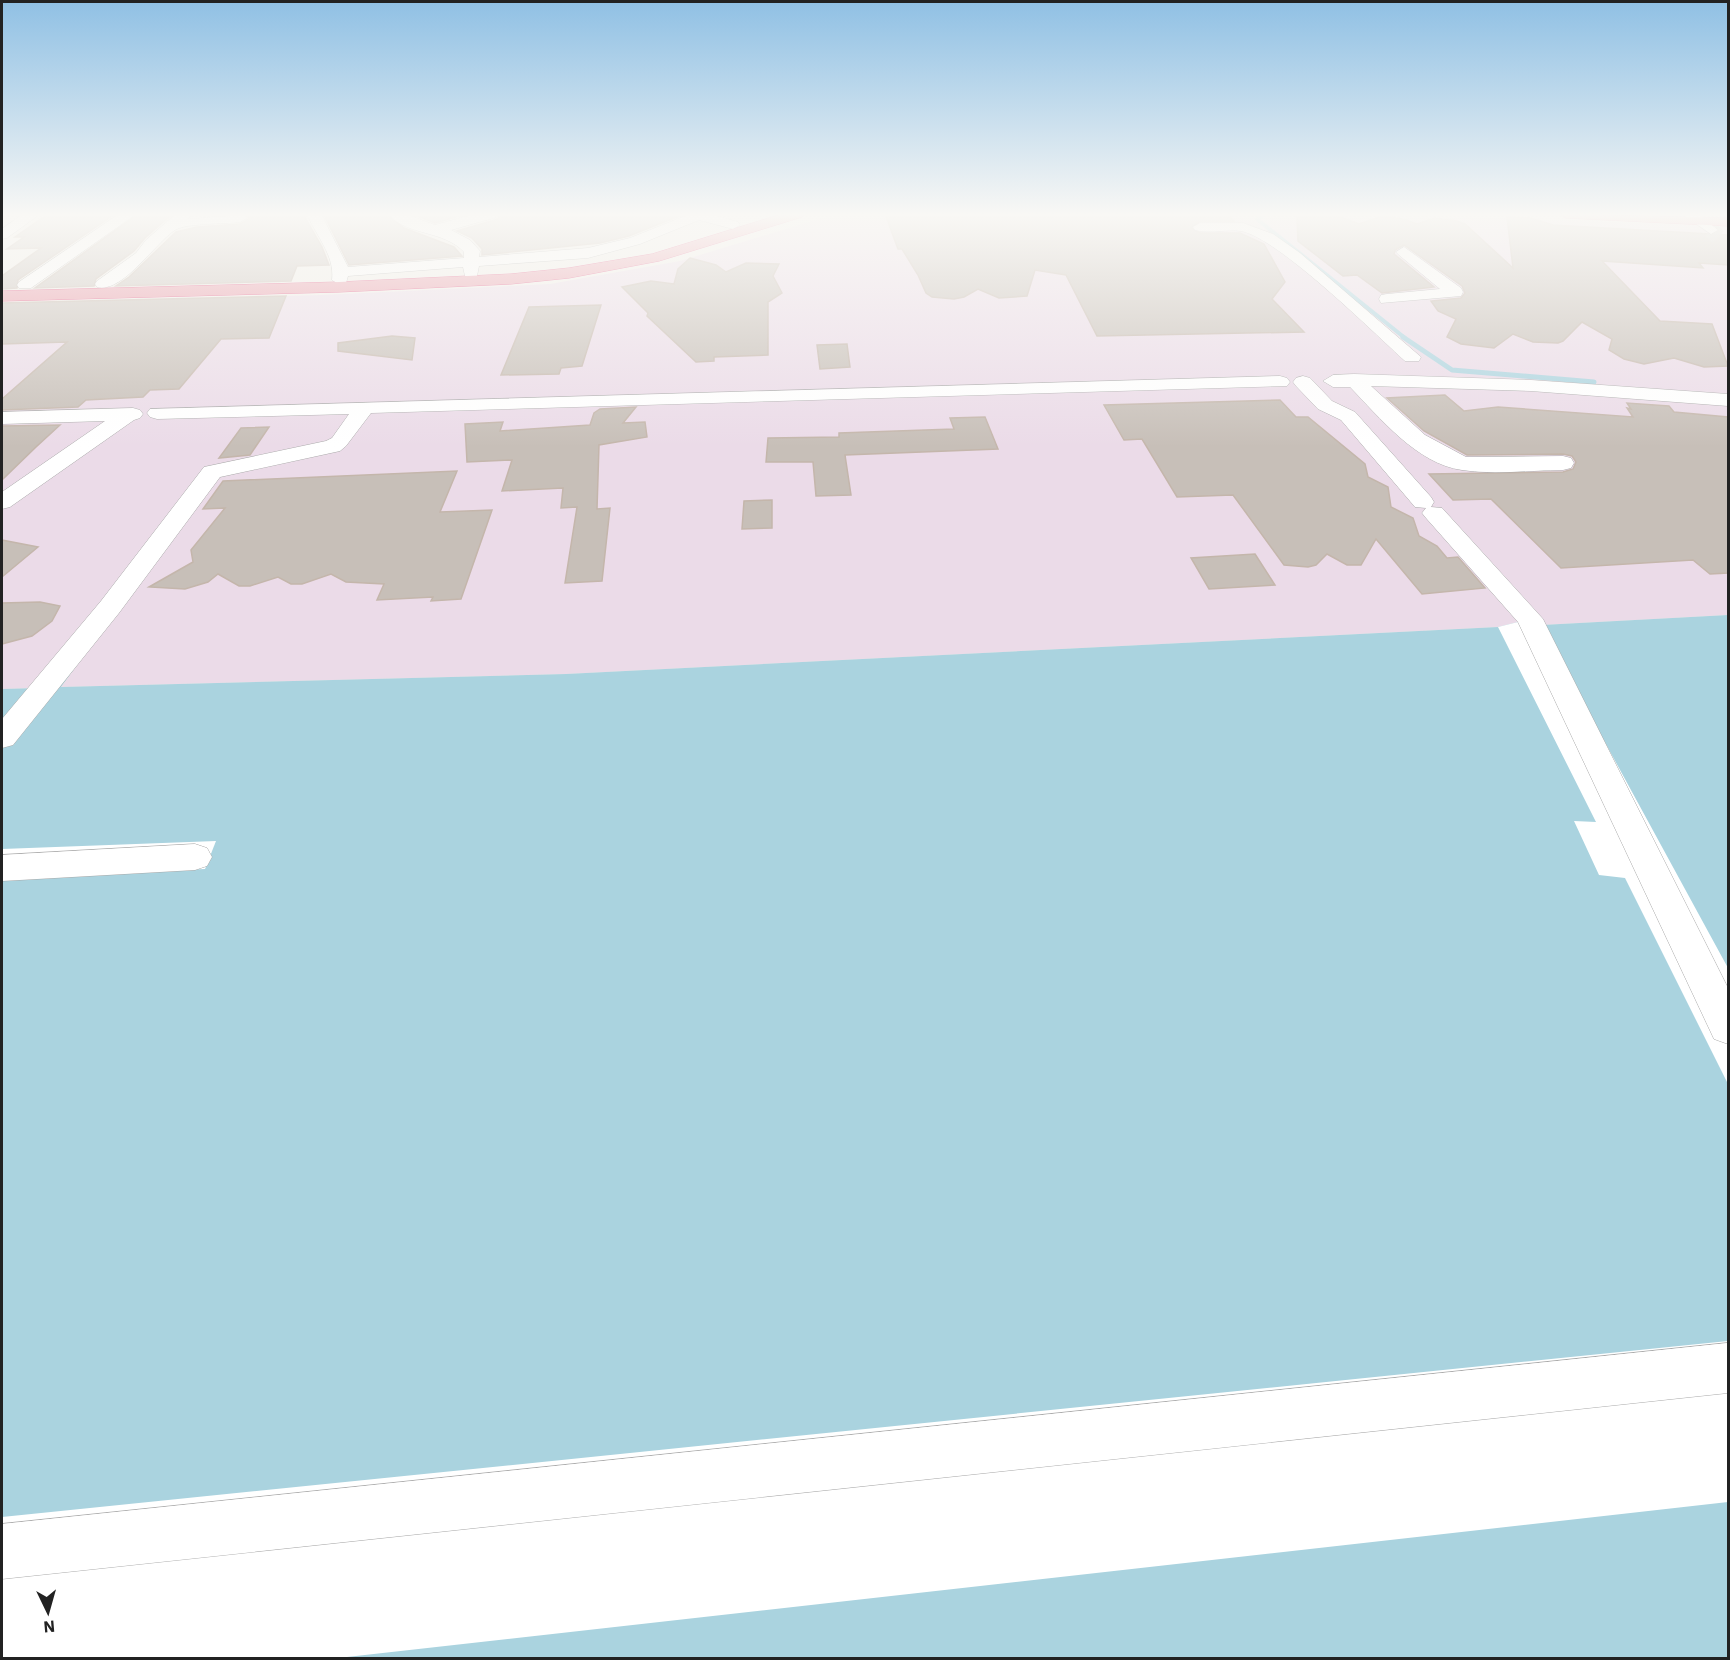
<svg xmlns="http://www.w3.org/2000/svg" width="1730" height="1660" viewBox="0 0 1730 1660" font-family="'IBM Plex Sans',sans-serif">
  <style>
    .industrial { fill: #ebdbe8 }
    .water { fill: #aad3df }
    .pier { fill: #fff }
    .lines { fill: none; stroke-linecap: round; stroke-linejoin: round }
    .stream-far1 { stroke: #aad3df; stroke-width: 4 }
    .stream { stroke: #aad3df; stroke-width: 5 }
    .building { fill: #c7bfb8; stroke: #c4b6ab; stroke-width: 1.5 }
    .minor-tunnel { stroke: #c8c6c1; stroke-width: 16; stroke-dasharray: 16 8; stroke-linecap: butt }
    .minor-casing { stroke: #a9a9a9; stroke-width: 1 }
    .highway-casing { stroke: #dc2a67; stroke-width: 1 }
    .minor { fill: #fff; fill-rule: evenodd }
    .highway { fill: #e892a2; fill-rule: evenodd }
  </style>
  <rect width="100%" height="100%" fill="#f2efe9"/>
  <!-- industrial -->
  <polygon class="industrial" points="835,214 1380,214 1728,226 1728,615 1542,625 1530,619 1498,627 566,674 61,687 117,611 38,688 2,689 2,303 321,295 550,284 680,261"/>
  <!-- water -->
  <polygon class="water" points="117,610 61,687 566,674 1498,627 1530,619 1542,625 1728,615 1728,1658 2,1658 2,689 38,688"/>
  <!-- pier -->
  <g class="pier">
    <polygon points="1530,619 1541,625 1728,968 1728,1084 1625,878 1599,875 1574,821 1596,822 1498,627"/>
    <polygon points="216,841 205,869 2,877 2,849"/>
    <polygon points="1728,1341 1728,1502 338,1658 2,1658 2,1517"/>
  </g>
  <g class="lines">
    <!-- stream-far1 -->
    <polyline class="stream-far1" points="1266,214 1257,219 1405,338"/>
    <!-- stream -->
    <polyline class="stream" points="1403,337 1452,370 1594,382"/>
  </g>
  <!-- building -->
  <g class="building">
    <polygon points="48,214 115,214 18,280 17,288 2,289 2,276 41,248 7,249 24,237 15,237"/>
    <polygon points="138,214 172,214 145,238 134,251 96,279 94,286 35,288"/>
    <polygon points="247,214 303,214 322,247 329,265 297,266 291,281 116,286 129,277 176,232 197,227 240,224 249,219"/>
    <polygon points="333,214 386,214 404,228 454,247 462,256 349,265 324,215"/>
    <polygon points="413,214 466,214 435,223"/>
    <polygon points="501,214 684,214 629,236 600,243 482,255 482,249 472,238 457,231 498,219"/>
    <polygon points="885,214 1227,214 1234,221 1200,221 1191,228 1200,233 1240,233 1264,244 1285,282 1272,299 1304,332 1097,336 1066,275 1035,270 1027,296 999,298 978,289 964,297 954,299 932,297 926,293 918,275 902,249 898,249"/>
    <polygon points="1316,214 1344,218 1359,224 1382,216 1403,219 1417,224 1435,218 1457,221 1465,224 1513,268 1507,217 1531,218 1553,225 1728,235 1728,265 1699,263 1703,268 1602,261 1660,321 1712,324 1728,366 1704,367 1674,358 1644,364 1624,359 1609,350 1612,339 1582,322 1563,341 1558,343 1533,342 1513,334 1494,348 1461,344 1447,337 1456,319 1438,311 1431,301 1461,298 1465,293 1462,286 1404,245 1395,250 1394,254 1434,287 1382,293 1357,275 1343,276 1298,241 1297,217"/>
    <polygon points="690,258 716,265 726,272 746,263 779,264 773,276 782,293 768,302 768,355 714,357 714,361 696,362 647,316 648,313 622,287 651,281 674,284 678,269"/>
    <polygon points="286,296 269,338 221,339 179,389 150,390 143,397 86,400 78,407 2,410 2,399 67,342 2,344 2,303"/>
    <polygon points="601,305 582,366 561,368 559,374 501,375 529,307"/>
    <polygon points="392,336 415,338 412,360 338,351 338,343"/>
    <polygon points="847,344 850,367 820,369 817,345"/>
    <polygon points="1445,395 1464,411 1498,407 1633,417 1627,408 1631,409 1627,403 1669,406 1674,412 1728,417 1728,573 1710,574 1693,560 1561,568 1491,499 1453,500 1429,474 1563,472 1573,469 1576,462 1572,456 1563,454 1467,455 1424,431 1387,398"/>
    <polygon points="1280,400 1296,417 1308,417 1365,464 1368,477 1388,487 1391,507 1413,518 1419,536 1437,546 1447,558 1458,557 1485,588 1422,594 1376,539 1361,565 1347,565 1327,554 1316,565 1308,567 1284,565 1233,495 1177,497 1142,439 1124,440 1104,405"/>
    <polygon points="636,407 623,423 645,422 647,437 599,445 597,509 610,508 602,581 565,583 577,507 561,508 563,488 502,491 512,460 467,462 465,424 503,422 500,431 590,425 594,413 600,409"/>
    <polygon points="985,417 998,449 845,455 851,495 816,496 813,462 766,462 768,438 839,437 839,433 954,429 950,418"/>
    <polygon points="60,425 36,447 2,480 2,426"/>
    <polygon points="269,427 250,455 219,458 241,428"/>
    <polygon points="457,471 440,512 492,510 461,599 431,601 433,597 377,600 384,584 346,582 331,574 302,584 291,584 278,577 250,586 239,586 218,574 208,582 185,589 149,587 193,562 191,550 225,508 203,509 223,481"/>
    <polygon points="772,500 772,528 742,529 744,501"/>
    <polygon points="2,540 38,547 2,577"/>
    <polygon points="1255,554 1275,585 1209,589 1191,558"/>
    <polygon points="40,602 60,606 52,621 32,636 2,644 2,603"/>
  </g>
  <g class="lines">
    <!-- minor-tunnel -->
    <polyline class="minor-tunnel" points="1711,230 1718,237"/>
    <!-- minor casing -->
    <g class="minor-casing">
      <g id="minor">
        <polygon points="23,214 40,214 7,238 2,239 2,229"/>
        <polygon points="119,214 136,214 31,288 19,288 17,285 19,282"/>
        <path d="M176 214H192L188 219 245 215 247 218 240 222C225 224 186 223 175 230 155 243 122 294 97 287L95 284 97 281 136 253 146 240Z"/>
        <path d="M307 214H321L348 267 464 258V252C444 230 407 236 388 214H406L435 225 475 214H499L497 217 451 230 470 240 480 251 479 257 588 248 630 238 690 214H710L738 222 740 225 733 229 699 220 640 244 588 258 479 266 477 276H465L463 267 348 276 346 283 340 285 332 280C335 255 316 236 307 214Z"/>
        <polygon points="1682,214 1698,214 1718,230 1711,234"/>
        <path d="M1200 223H1243L1273 234 1300 253 1421 357 1419 361H1405C1373 332 1278 238 1241 231 1226 229 1210 234 1195 230L1193 227Z"/>
        <polygon points="1404,247 1461,288 1463,292 1461,296 1381,303 1379,299 1381,295 1387,294 1440,289 1399,255 1396,252"/>
        <path d="M1354 374 1531 380 1728 394V406L1531 391 1371 386 1425 435 1466 457 1563 456 1571 458 1574 463 1571 468 1563 470C1531 470 1494 475 1462 470 1417 464 1379 417 1350 387H1333L1323 381 1333 375Z"/>
        <polygon points="1280,376 1287,378 1290,382 1287,386 371,413 346,446 340,451 220,477 119,613 13,745 2,748 2,719 101,601 204,467 326,441 332,438 349,414 157,419 150,417 147,413 150,409"/>
        <polygon points="1303,376 1310,378 1332,401 1355,412 1431,497 1434,502 1431,507 1442,508 1543,619 1728,988 1728,1044 1714,1039 1518,622 1426,518 1422,513 1426,508 1415,507 1341,420 1318,409 1296,386 1293,382 1296,378"/>
        <polygon points="133,408 140,410 143,414 140,418 134,420 10,507 2,509 2,492 105,421 2,424 2,412"/>
        <polygon points="195,844 207,848 212,857 207,866 195,870 2,881 2,855"/>
        <polygon points="1728,1343 1728,1393 2,1579 2,1524"/>
      </g>
    </g>
    <!-- highway casing -->
    <g class="highway-casing">
      <g id="highway">
        <polygon points="782,214 804,214 802,217 659,261 569,278 511,284 339,292 2,301 2,291 339,282 511,274 569,268 652,254"/>
        <polygon points="1559,214 1728,218 1728,226 1566,218"/>
      </g>
    </g>
    <!-- minor -->
    <use href="#minor" class="minor"/>
    <!-- highway -->
    <use href="#highway" class="highway"/>
  </g>
  <!-- sky -->
  <linearGradient id="sky" x2="0" y2="1"><stop stop-color="#8fc0e4"/><stop offset="0.48" stop-color="#f9f8f5"/><stop offset="1" stop-color="#f9f8f5" stop-opacity="0"/></linearGradient>
  <rect width="1730" height="447" fill="url(#sky)"/>
  <!-- border -->
  <rect width="1730" height="1660" fill="none" stroke="#222222" stroke-width="6"/>
  <!-- north arrow -->
  <g transform="translate(48 1612) rotate(175)" stroke="#ffffff" stroke-width="4.5" paint-order="stroke">
  <path d="M0-4.5L10 22L0 15L-10 22Z" fill="#222222"/>
  <text y="-9" font-size="16" font-weight="bold" text-anchor="middle" fill="#222222">N</text>
  </g>
</svg>
